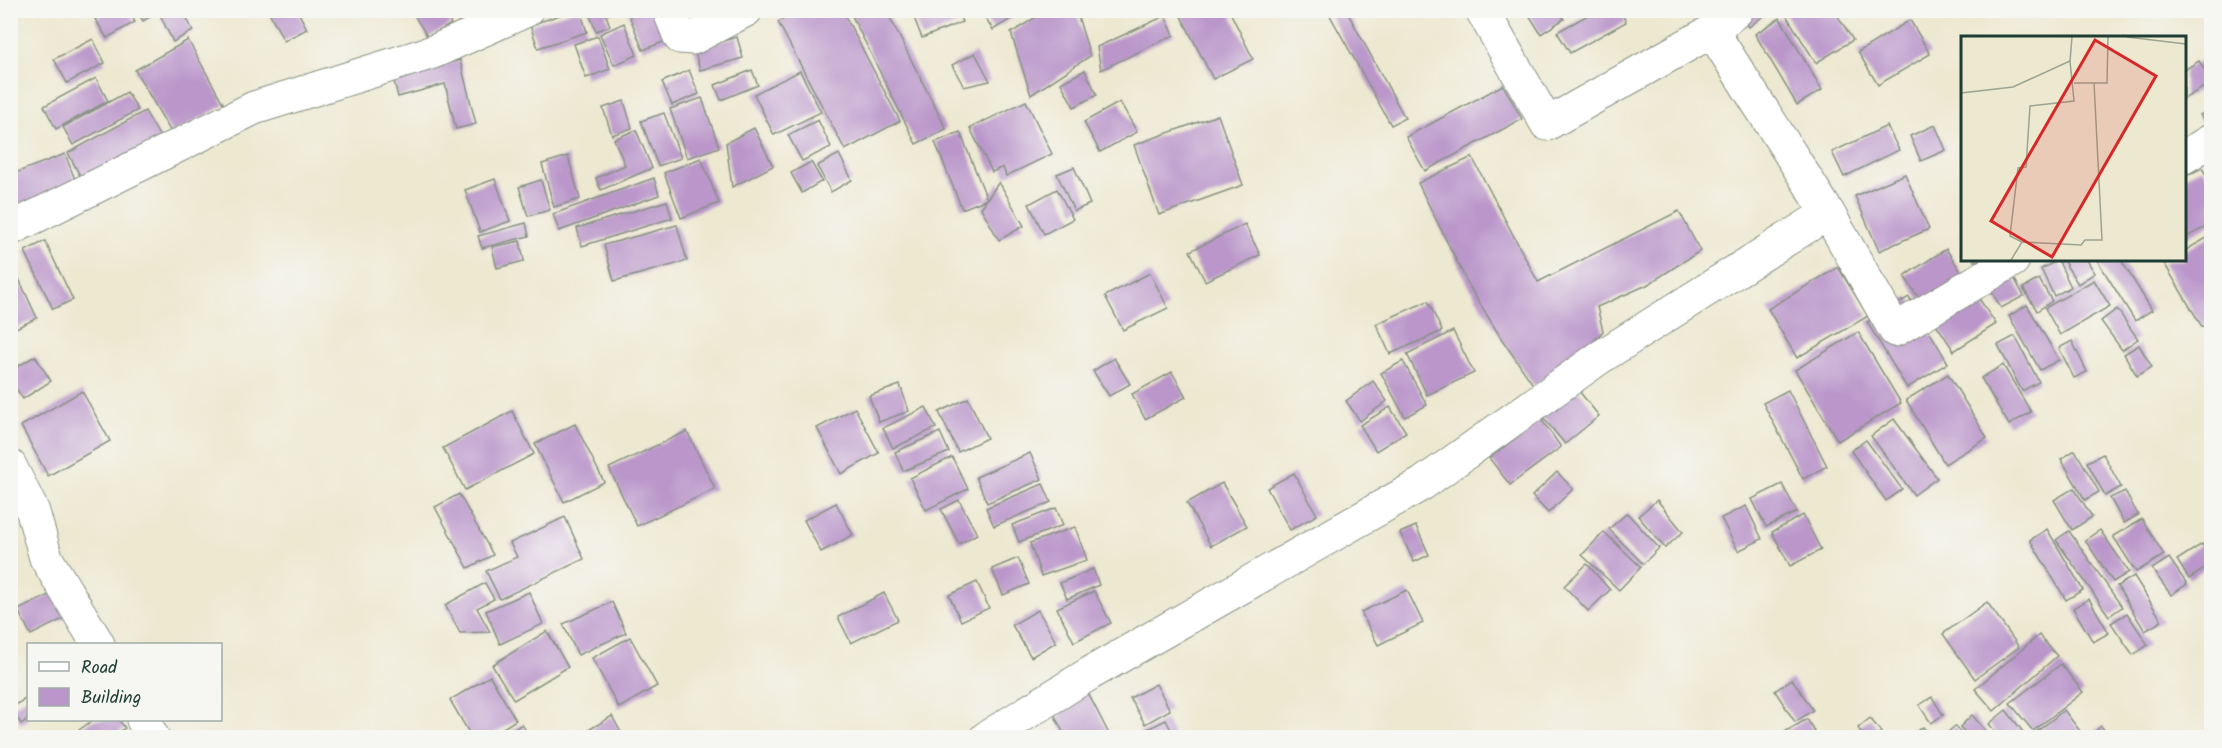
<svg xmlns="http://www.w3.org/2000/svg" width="2222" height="748" viewBox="0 0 2222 748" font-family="Kalam,sans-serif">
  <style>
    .building { fill: #ba96ca }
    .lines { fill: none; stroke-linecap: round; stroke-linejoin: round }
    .minor-casing { stroke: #869282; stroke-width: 35 }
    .minor { stroke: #fff; stroke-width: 33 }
    .inset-road { fill: none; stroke: #9ba492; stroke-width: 1.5 }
    .view { fill: #d62828; fill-opacity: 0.15; stroke: #d62828; stroke-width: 3 }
    .inset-edge { fill: none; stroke: #1f3d34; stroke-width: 3 }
  </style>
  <rect width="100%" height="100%" fill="#f6f6f2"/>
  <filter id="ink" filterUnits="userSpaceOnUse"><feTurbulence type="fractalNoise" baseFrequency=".0167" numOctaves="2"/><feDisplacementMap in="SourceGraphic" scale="12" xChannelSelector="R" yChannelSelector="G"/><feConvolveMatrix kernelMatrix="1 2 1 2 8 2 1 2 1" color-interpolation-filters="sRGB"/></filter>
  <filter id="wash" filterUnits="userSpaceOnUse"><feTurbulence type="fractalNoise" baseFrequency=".008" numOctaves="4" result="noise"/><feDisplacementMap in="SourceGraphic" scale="24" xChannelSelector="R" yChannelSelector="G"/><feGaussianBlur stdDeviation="1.35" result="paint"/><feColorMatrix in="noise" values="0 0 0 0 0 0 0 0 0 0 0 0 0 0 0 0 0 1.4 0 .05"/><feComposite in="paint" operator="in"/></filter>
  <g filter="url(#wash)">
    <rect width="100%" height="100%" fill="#ede8d0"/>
    <g id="blocks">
      <!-- building -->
      <g class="building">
        <polygon points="110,10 128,10 135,22 107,38 95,19"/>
        <polygon points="137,10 161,10 143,21"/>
        <polygon points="172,10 183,10 193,31 173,42 161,17"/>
        <polygon points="268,10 297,10 307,29 284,41"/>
        <polygon points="411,10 443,10 451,24 428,38"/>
        <polygon points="575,10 580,10 587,32 538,48 530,25"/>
        <polygon points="588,10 617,10 617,11 606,15 610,26 596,31"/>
        <polygon points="627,10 657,10 668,40 643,50"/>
        <polygon points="682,10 726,10 687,24"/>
        <polygon points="800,10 842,10 900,121 845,150 778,22"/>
        <polygon points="849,10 886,10 946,129 916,144"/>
        <polygon points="911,10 957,10 962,22 922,38"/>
        <polygon points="981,10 1014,10 1017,15 993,30"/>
        <polygon points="1047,10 1076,10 1090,56 1031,95 1011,33"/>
        <polygon points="1178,10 1229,10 1253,59 1213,79"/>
        <polygon points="1327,10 1346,10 1405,118 1391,125"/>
        <polygon points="1526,10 1558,10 1564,19 1541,34"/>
        <polygon points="1597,10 1620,10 1626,22 1570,53 1557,32"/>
        <polygon points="1737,10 1771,10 1749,27"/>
        <polygon points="1793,10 1834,10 1853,40 1816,63 1786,15"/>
        <polygon points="1165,16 1174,35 1101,70 1097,47"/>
        <polygon points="1780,18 1822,90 1797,105 1755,34"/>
        <polygon points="1910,20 1930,54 1878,85 1858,52"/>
        <polygon points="624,23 637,55 614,65 600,34"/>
        <polygon points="598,36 610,69 586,78 574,44"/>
        <polygon points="737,37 743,58 700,70 694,49"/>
        <polygon points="93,39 105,63 67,83 54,59"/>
        <polygon points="188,40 224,105 172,134 135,70"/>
        <polygon points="975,53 990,81 964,87 952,65"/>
        <polygon points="460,60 476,124 456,129 445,84 398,97 393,77"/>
        <polygon points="2199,61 2212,82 2184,99 2184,70"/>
        <polygon points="689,70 699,94 672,105 662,82"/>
        <polygon points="752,70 758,85 721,100 715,85"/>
        <polygon points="1085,70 1097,95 1074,107 1061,83"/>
        <polygon points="800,71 821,112 774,135 754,94"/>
        <polygon points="96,78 108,101 56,129 44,106"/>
        <polygon points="1503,85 1522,119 1425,171 1406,137"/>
        <polygon points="127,92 138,110 73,145 63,127"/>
        <polygon points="702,98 719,147 687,158 670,109"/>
        <polygon points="624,101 632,128 612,135 603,108"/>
        <polygon points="1026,101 1052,154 1006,176 1003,167 992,172 970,128"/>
        <polygon points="1120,102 1137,132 1100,152 1084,122"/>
        <polygon points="2212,108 2212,134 2200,115"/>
        <polygon points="145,111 161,139 83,181 68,153"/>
        <polygon points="664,113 681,158 658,166 641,121"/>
        <polygon points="1218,115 1243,185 1159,215 1134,145"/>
        <polygon points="818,120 831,147 802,161 788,135"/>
        <polygon points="1935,125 1946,150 1921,161 1910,136"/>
        <polygon points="1887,126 1899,150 1844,177 1832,152"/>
        <polygon points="754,128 773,166 732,187 726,143"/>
        <polygon points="636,130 652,168 601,190 596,178 625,165 614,139"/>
        <polygon points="960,132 987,199 962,209 935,142"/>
        <polygon points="65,154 80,192 20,215 10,192 10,175"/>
        <polygon points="839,154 852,180 831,192 817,166"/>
        <polygon points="568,156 580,199 554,207 542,164"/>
        <polygon points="1472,157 1538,282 1679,211 1700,251 1647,285 1597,307 1603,331 1589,347 1534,386 1501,338 1469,286 1418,183"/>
        <polygon points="701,158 719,203 681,218 664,173"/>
        <polygon points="811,162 822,181 802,193 791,173"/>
        <polygon points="1074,167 1090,204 1074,211 1057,174"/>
        <polygon points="2202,168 2212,185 2212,224 2184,238 2184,177"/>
        <polygon points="1905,174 1929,229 1879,251 1855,196"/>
        <polygon points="654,178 659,195 559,231 553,214"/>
        <polygon points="495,179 510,221 480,232 465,190"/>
        <polygon points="541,180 550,210 528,216 519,187"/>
        <polygon points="999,182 1024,226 999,240 981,208"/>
        <polygon points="1057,189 1073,219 1044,234 1029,204"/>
        <polygon points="667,201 672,218 582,246 577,228"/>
        <polygon points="526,223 529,236 482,248 478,236"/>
        <polygon points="1245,224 1260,255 1205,281 1190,251"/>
        <polygon points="677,225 687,261 614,281 604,245"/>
        <polygon points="2212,235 2212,321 2202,327 2164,263 2170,260 2184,260 2184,251"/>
        <polygon points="45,241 73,300 53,309 25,251"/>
        <polygon points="520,241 524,261 497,268 492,247"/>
        <polygon points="1946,249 1996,324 1954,351 1904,276"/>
        <polygon points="1974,260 2004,260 2024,296 2001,308"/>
        <polygon points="2058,260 2071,287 2054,296 2041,269"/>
        <polygon points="2063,260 2087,260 2095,273 2078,284"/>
        <polygon points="2097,260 2121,260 2152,310 2135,321"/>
        <polygon points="13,266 37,318 10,331 10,267"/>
        <polygon points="1838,267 1868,316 1797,358 1768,309"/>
        <polygon points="1150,273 1168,308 1123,330 1105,296"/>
        <polygon points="2039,279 2052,301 2037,311 2023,288"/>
        <polygon points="2094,280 2110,306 2060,335 2045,308"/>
        <polygon points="1909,297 1948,363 1907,388 1867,322"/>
        <polygon points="1428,301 1442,331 1390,354 1376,324"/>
        <polygon points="2027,305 2059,360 2040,370 2009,316"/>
        <polygon points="2117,309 2138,339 2122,350 2101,321"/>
        <polygon points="1453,331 1474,373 1427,395 1407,354"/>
        <polygon points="1858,332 1901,403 1838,441 1795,370"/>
        <polygon points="2015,336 2039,382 2022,391 1998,345"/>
        <polygon points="2072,341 2087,372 2074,378 2059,348"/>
        <polygon points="2139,345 2152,367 2137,376 2124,354"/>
        <polygon points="35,356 51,381 23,399 10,379 10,371"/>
        <polygon points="1114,358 1130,384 1109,396 1093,371"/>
        <polygon points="1403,361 1427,405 1405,417 1381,373"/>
        <polygon points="2003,365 2031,412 2009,425 1981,378"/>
        <polygon points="1172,372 1186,397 1145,419 1132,394"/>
        <polygon points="1948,374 1987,438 1945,464 1906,400"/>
        <polygon points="1373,381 1387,401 1360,421 1346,401"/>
        <polygon points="900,385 909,411 879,422 869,396"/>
        <polygon points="1575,386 1599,416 1565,444 1540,414"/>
        <polygon points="1788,390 1827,466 1803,479 1763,403"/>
        <polygon points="82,391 110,441 48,476 21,426"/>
        <polygon points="968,398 987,438 958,452 939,412"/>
        <polygon points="926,407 936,428 893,448 883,428"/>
        <polygon points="1390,407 1406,432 1376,451 1360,425"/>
        <polygon points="855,408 879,453 841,474 817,428"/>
        <polygon points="512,411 534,454 465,490 443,448"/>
        <polygon points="1541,419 1561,447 1510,485 1489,458"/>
        <polygon points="1894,419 1937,478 1914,495 1871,436"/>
        <polygon points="575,424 604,482 564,502 535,444"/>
        <polygon points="687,431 715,489 637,526 609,468"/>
        <polygon points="940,432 949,452 903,471 895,452"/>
        <polygon points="1866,440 1902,489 1886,501 1851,451"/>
        <polygon points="2075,450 2099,492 2085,500 2061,459"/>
        <polygon points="1030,453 1042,479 987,503 976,477"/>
        <polygon points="2103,454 2121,487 2105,496 2087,462"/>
        <polygon points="952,457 968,489 926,510 910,478"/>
        <polygon points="1557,472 1573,489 1548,513 1532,496"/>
        <polygon points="1294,473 1317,515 1290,530 1267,488"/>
        <polygon points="1222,483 1247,526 1211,546 1187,503"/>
        <polygon points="1043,484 1051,502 994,526 986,508"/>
        <polygon points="1782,484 1797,512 1766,527 1752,499"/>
        <polygon points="2074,488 2092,517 2072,530 2054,500"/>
        <polygon points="2125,491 2138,515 2124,523 2110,498"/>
        <polygon points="459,494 493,555 468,568 435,507"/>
        <polygon points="959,500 977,534 959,544 941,509"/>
        <polygon points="1657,500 1683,532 1665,548 1638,516"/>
        <polygon points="836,503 853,535 821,552 804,520"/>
        <polygon points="1746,506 1762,539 1738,551 1721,518"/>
        <polygon points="1056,508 1063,525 1019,542 1012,525"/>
        <polygon points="1627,513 1659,548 1643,564 1609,529"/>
        <polygon points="1803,515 1821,550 1790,566 1772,532"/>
        <polygon points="565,517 584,559 500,599 486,571 517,557 510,543"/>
        <polygon points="2142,519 2164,555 2136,572 2113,536"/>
        <polygon points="1416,526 1429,555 1414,562 1400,533"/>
        <polygon points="1075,527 1087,560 1041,576 1030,543"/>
        <polygon points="2047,529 2083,590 2066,600 2030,540"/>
        <polygon points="2100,530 2129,572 2113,582 2085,540"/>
        <polygon points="2069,531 2122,607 2109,616 2056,540"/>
        <polygon points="1604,532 1641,567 1619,590 1582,555"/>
        <polygon points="2202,544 2212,559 2212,564 2189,579 2177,560"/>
        <polygon points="1018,558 1029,584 1003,595 992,569"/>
        <polygon points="2169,558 2187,584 2171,595 2152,569"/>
        <polygon points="1587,564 1610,590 1588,611 1564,586"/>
        <polygon points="1093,569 1099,585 1067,599 1060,583"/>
        <polygon points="2134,576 2162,621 2145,631 2117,586"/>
        <polygon points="977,582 989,608 961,621 949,595"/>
        <polygon points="485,583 494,599 477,608 490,632 460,633 445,605"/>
        <polygon points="1407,590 1423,623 1378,645 1361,612"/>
        <polygon points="1094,591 1111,623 1074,642 1057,608"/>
        <polygon points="55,592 67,617 31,635 18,610"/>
        <polygon points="529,592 543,624 500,644 486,611"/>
        <polygon points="884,593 898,620 851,643 838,617"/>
        <polygon points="2089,599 2109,633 2093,642 2073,608"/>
        <polygon points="612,602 626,633 578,655 563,624"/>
        <polygon points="1987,602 2019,647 1975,679 1943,634"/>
        <polygon points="1038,610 1056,642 1031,657 1012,625"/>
        <polygon points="2127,613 2148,645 2133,655 2111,623"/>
        <polygon points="547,631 568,667 514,700 492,665"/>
        <polygon points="2039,635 2057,656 1994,711 1975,689"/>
        <polygon points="630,637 657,686 619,708 592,658"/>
        <polygon points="2061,664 2083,692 2033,731 2010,703"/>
        <polygon points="490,676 516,720 487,738 472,738 450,700"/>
        <polygon points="1792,679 1813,710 1795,722 1775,691"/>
        <polygon points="1156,684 1170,710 1145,724 1130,698"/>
        <polygon points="1087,691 1111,738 1066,738 1052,710"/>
        <polygon points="28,697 28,719 21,724 11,708"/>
        <polygon points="1932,697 1943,715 1931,723 1919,705"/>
        <polygon points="2006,710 2027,737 2026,738 2000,738 1989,724"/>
        <polygon points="2064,710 2083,735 2080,738 2037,738 2034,734"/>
        <polygon points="1972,715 1992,738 1970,738 1960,727"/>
        <polygon points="612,716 624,738 575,738"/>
        <polygon points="1870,718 1881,732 1874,738 1865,738 1858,728"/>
        <polygon points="1807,719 1815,732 1807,738 1784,738 1783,733"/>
        <polygon points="93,720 119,720 125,728 111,738 68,738"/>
        <polygon points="1166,720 1175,738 1141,738 1139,733"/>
        <polygon points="522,724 530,738 500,738"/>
        <polygon points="1955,726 1965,738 1941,738"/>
        <polygon points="2101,726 2111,738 2088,738"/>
        <polygon points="1923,727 1931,738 1908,738"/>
      </g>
    </g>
  </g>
  <g filter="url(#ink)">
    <use href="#blocks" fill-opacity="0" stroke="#869282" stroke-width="1.5"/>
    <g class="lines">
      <!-- minor casing -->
      <g class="minor-casing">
        <g id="minor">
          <polyline points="669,10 680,37 693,38 746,10"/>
          <polyline points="1482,10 1547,124 1712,31 1737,10"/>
          <polyline points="1712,31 1828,213 1895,330 2013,260"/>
          <polyline points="2184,157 2212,140"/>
          <polyline points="10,229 254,108 433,52 527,10"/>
          <polyline points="10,466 33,512 46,558 98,644"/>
          <polyline points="143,720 153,738"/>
          <polyline points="986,738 1089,674 1422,484 1599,358 1828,213"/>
        </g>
      </g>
      <!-- minor -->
      <use href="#minor" class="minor"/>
    </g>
  </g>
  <!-- overview -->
  <g transform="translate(1961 36)">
    <rect width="225" height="225" fill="#ede8d0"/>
    <path class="inset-road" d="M166 1 225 8M113 47H146L147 1M0 57 52 51 109 25 111 1M61 206 120 209 124 204H141L133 47M50 224 61 206 49 200 57 132 65 131 69 70 113 65 109 25"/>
    <path class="view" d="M134 4 195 40 91 221 30 185Z"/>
    <rect width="225" height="225" class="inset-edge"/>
  </g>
  <!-- margin -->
  <rect width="2222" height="748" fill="none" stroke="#f6f6f2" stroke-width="36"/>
  <!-- legend -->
  <rect x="27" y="643" width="195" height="78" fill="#f6f6f2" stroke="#a0aca6" stroke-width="1.5"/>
  <rect x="39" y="662" width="30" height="9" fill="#ffffff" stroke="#a0aca6" stroke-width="1.5"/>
  <text x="81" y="673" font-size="18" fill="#1f3d34">Road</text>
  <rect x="39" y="688" width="30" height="18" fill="#ba96ca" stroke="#a0aca6" stroke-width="1.5"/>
  <text x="81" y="703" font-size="18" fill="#1f3d34">Building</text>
</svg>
